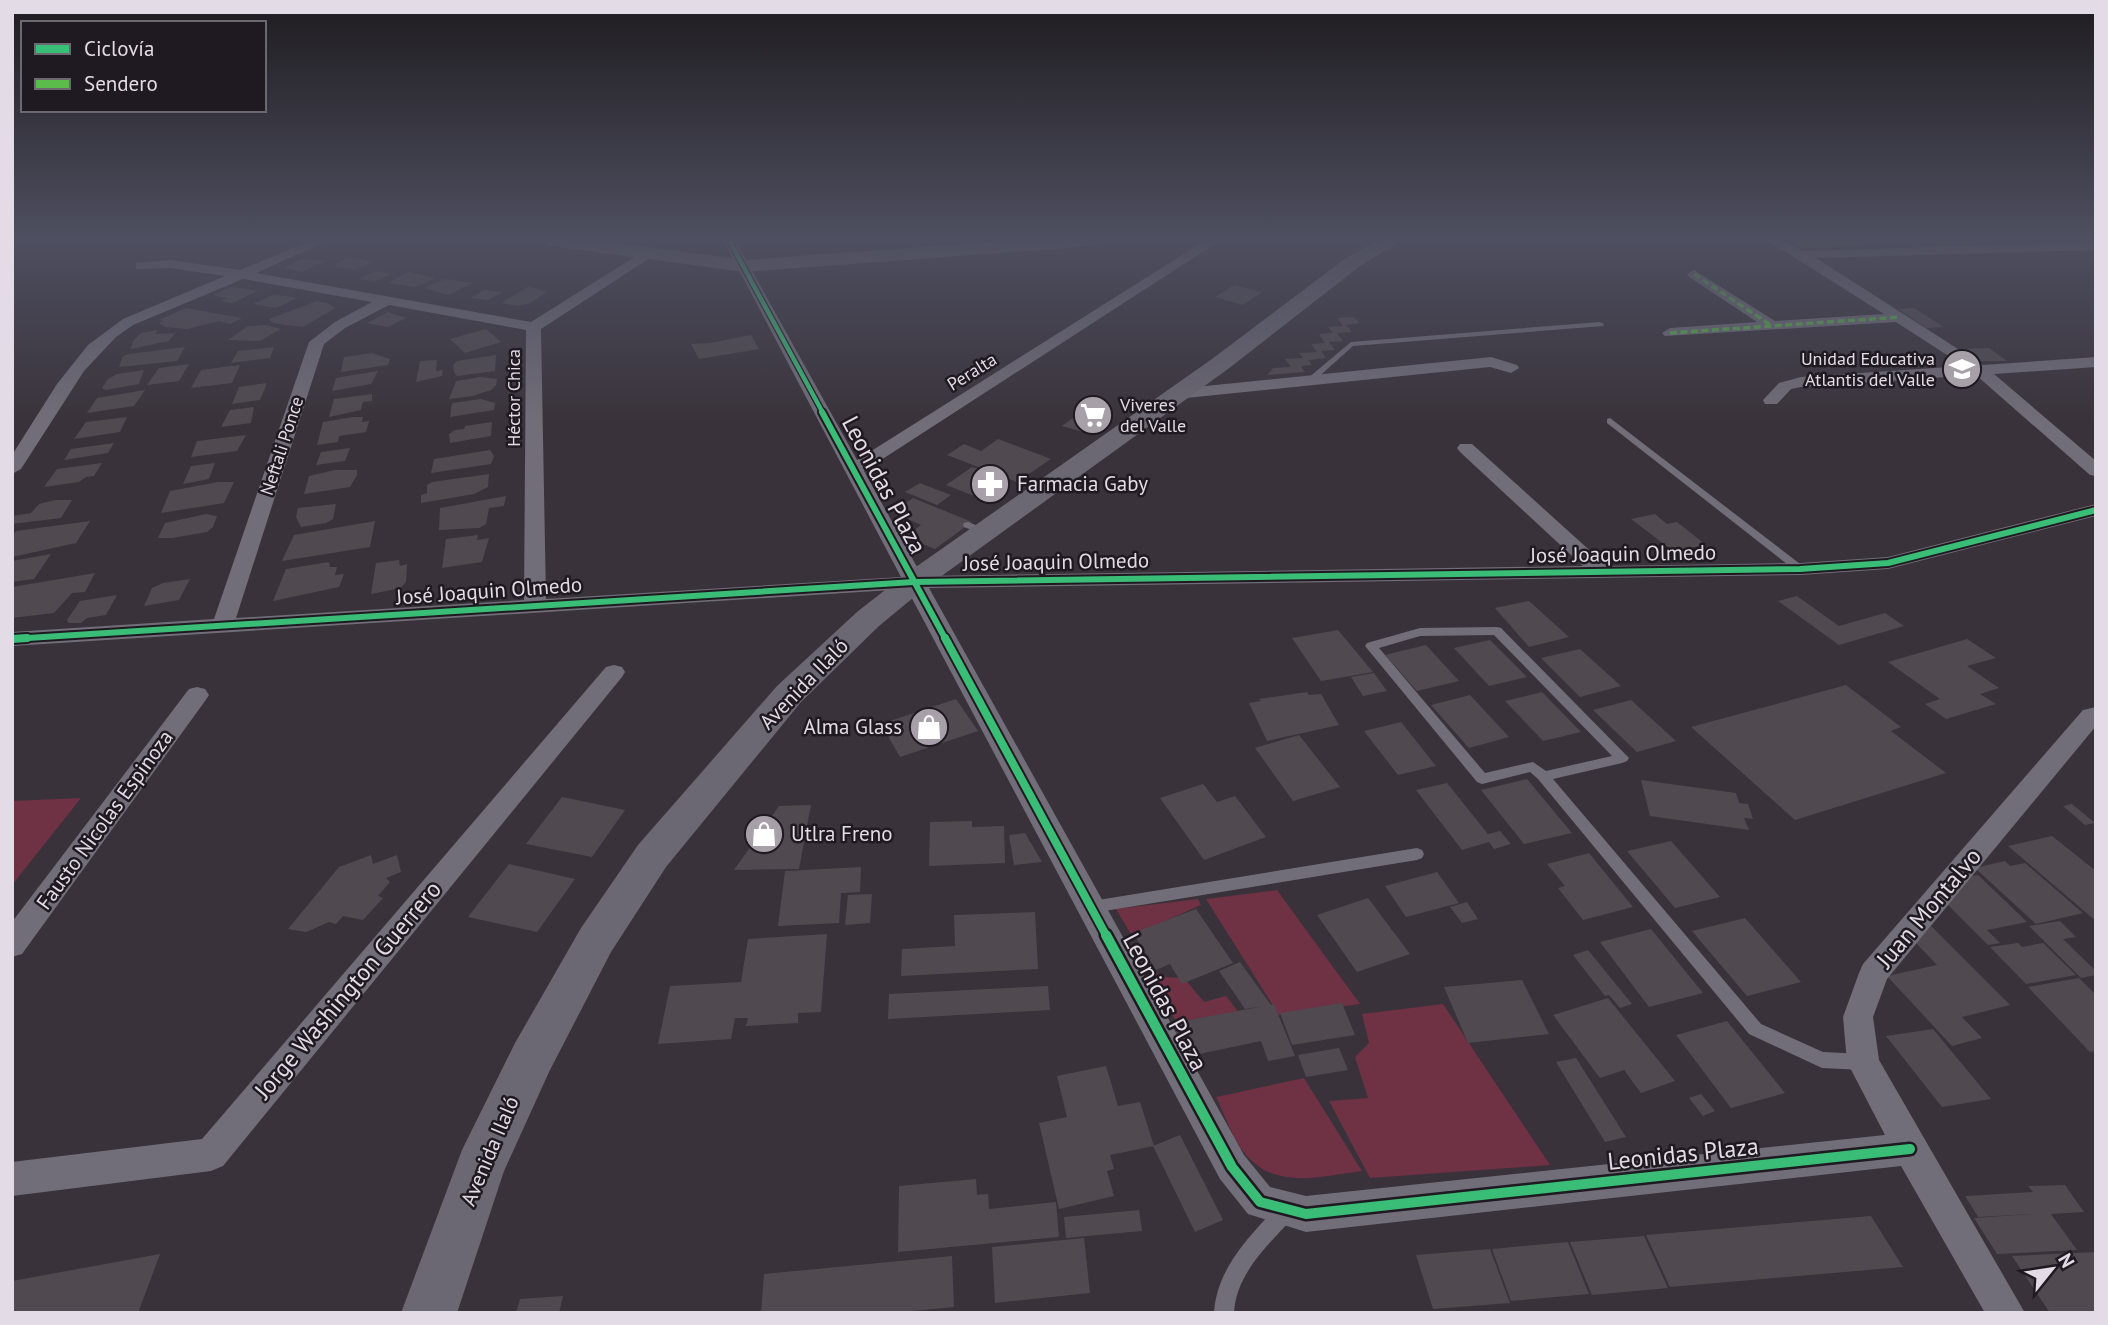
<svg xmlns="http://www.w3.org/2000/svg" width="2108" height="1325" viewBox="0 0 2108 1325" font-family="'PT Sans',sans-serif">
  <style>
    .green { fill: #6f3144 }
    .building { fill: #50494f }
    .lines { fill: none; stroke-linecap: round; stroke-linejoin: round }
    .lane { fill: #726e79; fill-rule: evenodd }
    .street { fill: #726e79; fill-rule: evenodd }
    .secondary { fill: #6c6873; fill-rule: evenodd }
    .quiet { stroke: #5cbc4b; stroke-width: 3.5; stroke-dasharray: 7 3.5; stroke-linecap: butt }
    .cycleway-far3-casing { stroke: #1f1a21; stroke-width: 7 }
    .cycleway-far2-casing { stroke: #1f1a21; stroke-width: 10 }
    .cycleway-far1-casing { stroke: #1f1a21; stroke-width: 12 }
    .cycleway-casing { stroke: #1f1a21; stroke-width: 15 }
    .cycleway-far3 { stroke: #3abd76; stroke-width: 4.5 }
    .cycleway-far2 { stroke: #3abd76; stroke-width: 6 }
    .cycleway-far1 { stroke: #3abd76; stroke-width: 8 }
    .cycleway { stroke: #3abd76; stroke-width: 10 }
    .labels { text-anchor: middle; stroke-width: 5; stroke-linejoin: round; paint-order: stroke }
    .far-poi-label { font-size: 18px; fill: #e3dbe5; stroke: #1f1a21; text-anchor: end }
    .far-street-label { font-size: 18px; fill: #e3dbe5; stroke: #1f1a21 }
    .poi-label { font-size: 21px; fill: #e3dbe5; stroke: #1f1a21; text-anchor: start }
    .street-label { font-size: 21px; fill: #e3dbe5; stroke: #1f1a21 }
    .near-street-label { font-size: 24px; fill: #e3dbe5; stroke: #1f1a21 }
  </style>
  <rect width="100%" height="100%" fill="#39323a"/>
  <!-- green -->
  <g class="green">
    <polygon points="81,798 12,885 12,801"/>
    <polygon points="1277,890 1360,1004 1279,1015 1206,899"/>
    <polygon points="1198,899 1201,905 1132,936 1116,909"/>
    <polygon points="1147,967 1165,977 1184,978 1204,1002 1226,996 1247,1023 1181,1031"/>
    <polygon points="1443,1004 1550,1165 1370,1178 1329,1101 1368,1098 1355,1057 1369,1043 1362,1014"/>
    <path d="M1304 1078 1362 1171C1322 1176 1277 1190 1247 1156 1233 1141 1225 1115 1216 1097Z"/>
  </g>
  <!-- building -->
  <g class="building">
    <polygon points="1790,240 1857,240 1865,246 1803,248"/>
    <polygon points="349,257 373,262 355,270 337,267 334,264"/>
    <polygon points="301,259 314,259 325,261 303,272 284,268"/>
    <polygon points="375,271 391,274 376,281 359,279"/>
    <polygon points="408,272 436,278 415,287 388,283"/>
    <polygon points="445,279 473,283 448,295 424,288"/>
    <polygon points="1234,285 1262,292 1243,305 1215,297"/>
    <polygon points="529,286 547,292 530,303 518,306 501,303"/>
    <polygon points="231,287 240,288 258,291 232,303 221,301 227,298 213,295"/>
    <polygon points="484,290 503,292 488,300 471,298"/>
    <polygon points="273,295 286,296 297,298 276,308 253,304"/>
    <polygon points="317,301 330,304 335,308 303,327 273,323 269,319"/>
    <polygon points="186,308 242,318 230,324 219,321 187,329 165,327 159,323 163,321 159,320"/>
    <polygon points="1914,308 1944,327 1926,328 1898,309"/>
    <polygon points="388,312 406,318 388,327 367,323"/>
    <polygon points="1354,317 1359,323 1346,325 1352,332 1337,333 1343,341 1329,342 1335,350 1321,351 1326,358 1308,360 1312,365 1301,366 1305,372 1267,375 1273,368 1291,367 1285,359 1303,358 1299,353 1317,352 1311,344 1325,343 1319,334 1333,333 1328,327 1343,326 1337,318"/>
    <polygon points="266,325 281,329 260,341 228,340 248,326"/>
    <polygon points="486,329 501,342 465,353 450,339"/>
    <polygon points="158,330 155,334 175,333 169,341 131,349 133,341 141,333"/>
    <polygon points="751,335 759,349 699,359 691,344 710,343"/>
    <polygon points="185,347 177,361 119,367 123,356 129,354"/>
    <polygon points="274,347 270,358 231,363 238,351"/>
    <polygon points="1989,348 2007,361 1981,361 1972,359 1957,349"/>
    <polygon points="372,353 390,359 388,365 341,372 344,357"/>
    <polygon points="496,355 495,371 457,376 454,372 453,365 457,361"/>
    <polygon points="437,360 436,371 443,370 442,376 416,382 420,361"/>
    <polygon points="189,364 179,381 147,385 159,368"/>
    <polygon points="240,365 232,383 191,388 201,370"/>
    <polygon points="144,370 139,384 106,390 102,388 108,379 117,374"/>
    <polygon points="378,371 371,384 332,391 336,378"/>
    <polygon points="480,377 497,379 496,385 491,390 473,396 449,399 456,381"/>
    <polygon points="267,383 260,400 232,404 239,387"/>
    <polygon points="145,390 134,406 87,413 97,398"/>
    <polygon points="372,394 372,401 363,402 361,410 329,417 334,399"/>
    <polygon points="481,399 495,403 494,410 450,417 452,403"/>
    <polygon points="1090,405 1110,411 1083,432 1062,426"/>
    <polygon points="254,407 251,423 221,427 230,410"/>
    <polygon points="127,417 120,432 74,439 86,422"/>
    <polygon points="353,417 363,417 362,422 369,421 366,432 339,436 338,442 317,445 323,422"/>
    <polygon points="492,422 491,436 450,443 449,434 455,430 464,429 465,426"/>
    <polygon points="246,435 237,451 191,457 197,441"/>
    <polygon points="998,439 1051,459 1017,482 947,455 964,444 981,451"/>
    <polygon points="114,443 108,453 64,460 71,449"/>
    <polygon points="350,448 345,461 316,465 321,452"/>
    <polygon points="490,450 494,456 491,464 431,473 434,459"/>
    <polygon points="102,463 94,476 86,477 79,482 44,487 57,469"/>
    <polygon points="215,463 209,479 183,484 191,466"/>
    <polygon points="972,467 1009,480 982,499 946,485"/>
    <polygon points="335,470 357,470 357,475 350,487 304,494 309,476"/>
    <polygon points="489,474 488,487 474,494 421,503 421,495 427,493 427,485 432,482"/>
    <polygon points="218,482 234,482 224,503 161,513 170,491"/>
    <polygon points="920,483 951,495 937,505 905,492"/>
    <polygon points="506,496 504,506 489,508 486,524 479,528 439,530 440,508"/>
    <polygon points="913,498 972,522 935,549 905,537 921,525 892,512"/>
    <polygon points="55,500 72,500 61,518 12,524 12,516 31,513 39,504"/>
    <polygon points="336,504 333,519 326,523 301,527 296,517 298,508"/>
    <polygon points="206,514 217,516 213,527 207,532 172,538 158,538 165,523"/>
    <polygon points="1655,514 1667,524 1677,522 1706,545 1673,551 1631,519"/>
    <polygon points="90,521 76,543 12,557 12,536 16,531"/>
    <polygon points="375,521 370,547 282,561 294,535"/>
    <polygon points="478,535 477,540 489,538 482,562 442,568 446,539"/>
    <polygon points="51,554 34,579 12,582 12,561"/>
    <polygon points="399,560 400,566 407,564 406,582 401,588 371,594 376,563"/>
    <polygon points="329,562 330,567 337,567 335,575 344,574 339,587 273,601 286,569"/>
    <polygon points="95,573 85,592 72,593 54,613 12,618 12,587"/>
    <polygon points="190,579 179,600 144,606 152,588 163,583"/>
    <polygon points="117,595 106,615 87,618 81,623 68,623 67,620 80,601"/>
    <polygon points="1797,596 1839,626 1885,613 1904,626 1839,645 1778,601"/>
    <polygon points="1529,601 1569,637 1529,647 1495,608"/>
    <polygon points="1338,630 1373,672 1321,681 1292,638"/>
    <polygon points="1967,639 1996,658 1967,666 1999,688 1980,694 1996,704 1946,719 1925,704 1940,699 1888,662"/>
    <polygon points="1490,640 1527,677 1489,686 1454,648"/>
    <polygon points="1426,645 1459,681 1417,691 1385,655"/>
    <polygon points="1580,649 1621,686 1580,697 1541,658"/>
    <polygon points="1374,673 1387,691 1363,696 1351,677"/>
    <polygon points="1846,685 1901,727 1891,731 1946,773 1795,820 1691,727"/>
    <polygon points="1307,692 1309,695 1321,694 1339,725 1267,741 1249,703 1261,701 1259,699"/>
    <polygon points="1542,692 1581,732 1543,741 1505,701"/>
    <polygon points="1470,695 1509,737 1469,748 1431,705"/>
    <polygon points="956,699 978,731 900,757 881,724"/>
    <polygon points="1631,700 1676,741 1637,752 1593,710"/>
    <polygon points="1401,722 1436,766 1398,775 1364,731"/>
    <polygon points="1299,735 1340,787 1293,801 1255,748"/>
    <polygon points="1527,779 1572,833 1524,844 1481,790"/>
    <polygon points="1641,780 1736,793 1739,803 1748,804 1753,819 1744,818 1749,830 1650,816"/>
    <polygon points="1447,783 1488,834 1500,831 1511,844 1494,849 1489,842 1462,850 1416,790"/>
    <polygon points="1203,784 1217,802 1235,796 1266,837 1204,860 1160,798"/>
    <polygon points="562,797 625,810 592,857 526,844"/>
    <polygon points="2072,804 2095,823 2085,825 2063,806"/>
    <polygon points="811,805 799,869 734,870 779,806"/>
    <polygon points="972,821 972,827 1004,826 1005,863 929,866 930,822"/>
    <polygon points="1025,833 1042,862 1014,865 1009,835"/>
    <polygon points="2052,836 2096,871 2096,921 2008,846"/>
    <polygon points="1671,841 1720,897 1675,908 1627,851"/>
    <polygon points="1589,853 1633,907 1583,920 1558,888 1565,886 1547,864"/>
    <polygon points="371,855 373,864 397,855 401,872 386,878 390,882 378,896 383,898 363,920 343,916 336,924 329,922 306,932 288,929 339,867"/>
    <polygon points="2005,861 2010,866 2025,863 2083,913 2036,924 1975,868"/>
    <polygon points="509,864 575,879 537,932 468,917"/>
    <polygon points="861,867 860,892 841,893 839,923 778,926 785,871"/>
    <polygon points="1437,872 1459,903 1406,917 1385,886"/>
    <polygon points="1978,875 2027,922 1987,930 2000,943 1988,945 1941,898 1956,879"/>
    <polygon points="872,894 870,923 845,925 848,895"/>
    <polygon points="1368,898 1410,954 1357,972 1317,915"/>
    <polygon points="1467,902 1478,919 1462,923 1450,907"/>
    <polygon points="1196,909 1233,963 1182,984 1170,964 1156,970 1133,933"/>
    <polygon points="1035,912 1038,969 901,976 902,949 955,946 954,915"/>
    <polygon points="1745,918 1801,982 1747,996 1692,931"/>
    <polygon points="2060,921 2076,937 2063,939 2096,971 2096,975 2081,978 2029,926"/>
    <polygon points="1931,926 2010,1005 1962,1017 1982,1038 1952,1046 1887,976 1937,965 1916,943"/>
    <polygon points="1651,929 1703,993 1649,1007 1600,942"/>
    <polygon points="827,934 821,1012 798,1013 798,1023 746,1026 748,1018 735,1018 731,1039 658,1044 670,986 741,982 748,939"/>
    <polygon points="2018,943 2022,947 2043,943 2076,975 2026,984 1990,947"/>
    <polygon points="1588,950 1632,1004 1620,1008 1609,995 1605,996 1573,955"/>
    <polygon points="1240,962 1271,1005 1274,1004 1295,1056 1268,1061 1261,1041 1185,1057 1173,1023 1264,1006 1245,1009 1219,971"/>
    <polygon points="2079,978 2096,995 2096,1051 2090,1052 2028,987"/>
    <polygon points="1522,980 1549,1034 1468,1043 1444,987"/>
    <polygon points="1048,986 1050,1010 888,1019 889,994"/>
    <polygon points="1608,998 1675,1081 1641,1093 1624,1070 1600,1078 1553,1015"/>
    <polygon points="1342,1003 1355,1035 1292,1045 1280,1013"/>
    <polygon points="1727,1021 1785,1093 1731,1108 1676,1035"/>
    <polygon points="1933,1029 1991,1099 1942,1107 1886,1036"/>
    <polygon points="1339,1048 1348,1070 1306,1077 1298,1055"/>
    <polygon points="1576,1058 1626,1137 1605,1142 1556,1062"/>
    <polygon points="1106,1066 1118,1106 1140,1102 1154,1146 1110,1155 1114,1169 1107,1171 1114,1196 1059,1209 1039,1123 1067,1117 1057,1076"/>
    <polygon points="1701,1094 1715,1111 1703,1116 1689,1098"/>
    <polygon points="1180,1135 1223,1220 1195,1232 1153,1146"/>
    <polygon points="976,1179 977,1195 988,1194 989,1209 1056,1202 1059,1237 898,1252 899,1186"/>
    <polygon points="2065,1185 2084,1212 2051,1214 2077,1250 1997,1254 1974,1218 2032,1214 1978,1217 1965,1196 2033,1192 2028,1186"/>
    <polygon points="1139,1210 1142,1231 1066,1238 1064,1217"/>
    <polygon points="1871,1216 1903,1267 1670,1287 1646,1235"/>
    <polygon points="1644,1236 1668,1288 1592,1295 1570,1242"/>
    <polygon points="1084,1238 1090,1293 995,1303 992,1247"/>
    <polygon points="1568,1242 1589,1294 1511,1301 1492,1249"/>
    <polygon points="1490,1249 1510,1303 1433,1309 1416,1255"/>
    <polygon points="2096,1252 2096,1313 2050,1313 2012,1256"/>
    <polygon points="160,1254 138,1313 12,1313 12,1281"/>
    <polygon points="952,1256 954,1307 891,1313 761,1313 764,1274"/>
    <polygon points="563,1296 559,1313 516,1313 520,1299"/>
  </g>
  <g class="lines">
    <!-- lane -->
    <g class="lane">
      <polygon points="1600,322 1604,324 1603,326 1353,346 1314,381 1307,379 1351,342"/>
      <polygon points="1610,418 1804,567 1806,569 1804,571 1796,571 1607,423 1607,419"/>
      <polygon points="968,522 989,530 990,532 985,535 964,527 963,525 964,523"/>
      <path d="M1497 627 1501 628 1629 758 1627 761 1622 763 1553 779 1761 1024 1823 1052 1863 1054 1869 1056 1872 1062 1869 1068 1863 1070 1822 1068 1749 1034 1538 779 1530 772 1482 784 1477 782 1365 646 1367 643 1420 628ZM1494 635 1612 756 1546 771 1533 762 1485 773 1379 648 1420 636Z"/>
      <polygon points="1417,848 1422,850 1424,854 1422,858 1417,860 1092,913 1087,911 1084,907 1087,903 1092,901"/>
      <path d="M1285 1202 1292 1205 1295 1212 1292 1219C1267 1246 1236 1274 1234 1313H1214C1216 1278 1237 1250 1260 1225 1268 1216 1275 1207 1285 1202Z"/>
    </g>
    <!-- street -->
    <g class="street">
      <path d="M312 240H329L256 273 531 322 644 251 649 250 656 254 541 329 546 599 901 577 723 240H735L857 460 1206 240H1221L864 471 922 576 1583 566 1460 452 1457 448 1460 444H1472L1607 566 1800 563 1888 557 2096 504V516L1888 569 1800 575 929 588 1244 1155 1270 1187 1306 1196 1885 1135 1847 1062 1843 1017 1859 973 1863 964 2083 710 2096 707V726L1887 979 1873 1017 1879 1060 2025 1313H1985L1901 1166 1306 1232 1248 1214 1220 1179 907 589 12 646V632L214 619 309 342 335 322 372 302 243 279 133 325 116 337 84 371 21 469 12 474V455L57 384 88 345 123 319 225 276 170 268 136 269V263L170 260 240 270ZM389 305 526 330 524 600 236 618 324 344 345 328Z"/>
      <polygon points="1767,240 1782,240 1803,251 2096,242 2096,250 1816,258 1983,365 2096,357 2096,367 1994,374 2096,461 2096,476 2090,475 1976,375 1801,387 1791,389 1777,404 1765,404 1763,400 1779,383 1801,377 1964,366 1896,322 1665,336 1662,333 1670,328 1757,322 1689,277 1687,274 1694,270 1775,321 1884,314"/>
      <polygon points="1491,357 1517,365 1519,368 1511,373 1490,367 1176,399 1168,394 1176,389"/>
      <polygon points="614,665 622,667 625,672 622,677 223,1166 211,1171 12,1196 12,1162 202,1139 606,667"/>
      <polygon points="197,687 205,689 209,695 205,701 22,954 12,957 12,922 189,689"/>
    </g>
    <!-- secondary -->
    <g class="secondary">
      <polygon points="544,240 594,240 744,260 1019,240 1102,240 1093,246 744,272 553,246 546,244"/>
      <polygon points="1379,240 1402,240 1360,266 1228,369 925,588 879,626 801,702 666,867 611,952 549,1072 504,1171 457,1313 401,1313 462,1150 515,1043 581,928 638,845 777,686 857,612 903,576 1212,359 1346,258"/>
    </g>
    <!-- quiet -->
    <g class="quiet">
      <polyline points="1694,274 1772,326"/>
      <polyline points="1670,333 1900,317"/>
    </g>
    <!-- cycleway-far3 casing -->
    <g class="cycleway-far3-casing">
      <polyline id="cycleway-far3" points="729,240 823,413"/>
    </g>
    <!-- cycleway-far2 casing -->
    <g class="cycleway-far2-casing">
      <g id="cycleway-far2">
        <polyline points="822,412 946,640"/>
        <polyline points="12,639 914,582 1800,569 1888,563 2096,510"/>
      </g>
    </g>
    <!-- cycleway-far1 casing -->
    <g class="cycleway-far1-casing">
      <g id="cycleway-far1">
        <polyline points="945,638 1107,937"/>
        <polyline points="12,639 27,638"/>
      </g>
    </g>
    <!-- cycleway casing -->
    <g class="cycleway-casing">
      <polyline id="cycleway" points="1106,935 1232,1167 1260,1202 1306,1214 1910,1149"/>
    </g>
    <!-- cycleway-far3 -->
    <use href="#cycleway-far3" class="cycleway-far3"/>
    <!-- cycleway-far2 -->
    <use href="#cycleway-far2" class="cycleway-far2"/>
    <!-- cycleway-far1 -->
    <use href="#cycleway-far1" class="cycleway-far1"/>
    <!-- cycleway -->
    <use href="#cycleway" class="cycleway"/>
  </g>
  <!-- sky -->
  <linearGradient id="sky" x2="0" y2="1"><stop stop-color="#1f1c20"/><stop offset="0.56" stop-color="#4e4f60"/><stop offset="1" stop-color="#4e4f60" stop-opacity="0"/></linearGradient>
  <rect width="2108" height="425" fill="url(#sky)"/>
  <!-- icons -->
  <defs>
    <g id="school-disc" transform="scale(2.0125)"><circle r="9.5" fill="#a8a0a9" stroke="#1f1a21"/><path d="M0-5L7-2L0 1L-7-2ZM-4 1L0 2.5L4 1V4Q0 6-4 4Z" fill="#fff"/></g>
    <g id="supermarket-disc" transform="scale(2.0125)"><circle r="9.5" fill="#a8a0a9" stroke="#1f1a21"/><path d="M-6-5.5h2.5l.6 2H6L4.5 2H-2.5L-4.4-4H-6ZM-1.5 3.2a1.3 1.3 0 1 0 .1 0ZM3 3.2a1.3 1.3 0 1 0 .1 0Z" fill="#fff"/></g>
    <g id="pharmacy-disc" transform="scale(2.0125)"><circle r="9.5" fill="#a8a0a9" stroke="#1f1a21"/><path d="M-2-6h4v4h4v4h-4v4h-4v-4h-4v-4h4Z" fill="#fff"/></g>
    <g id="shop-disc" transform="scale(2.0125)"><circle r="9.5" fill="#a8a0a9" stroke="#1f1a21"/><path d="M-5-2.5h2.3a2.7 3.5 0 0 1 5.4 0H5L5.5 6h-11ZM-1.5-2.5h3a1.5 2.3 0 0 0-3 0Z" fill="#fff"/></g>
  </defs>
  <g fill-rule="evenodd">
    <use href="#school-disc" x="1962" y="369"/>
    <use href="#supermarket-disc" x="1093" y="415"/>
    <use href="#pharmacy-disc" x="990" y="484"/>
    <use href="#shop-disc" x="929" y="727"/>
    <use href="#shop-disc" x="764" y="834"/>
  </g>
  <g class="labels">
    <!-- far-poi labels -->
    <g class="far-poi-label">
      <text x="1935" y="365">Unidad Educativa<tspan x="1935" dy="21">Atlantis del Valle</tspan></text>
      <text x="1120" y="411" text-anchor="start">Viveres<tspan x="1120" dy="21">del Valle</tspan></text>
    </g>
    <!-- far-street labels -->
    <g class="far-street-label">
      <text transform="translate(972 372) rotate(-32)" y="6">Peralta</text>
      <text transform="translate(514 398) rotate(-90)" y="6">Héctor Chica</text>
      <text transform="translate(282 446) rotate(-72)" y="6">Neftali Ponce</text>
    </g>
    <!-- poi labels -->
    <g class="poi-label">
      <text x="1017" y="491">Farmacia Gaby</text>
      <text x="902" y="734" text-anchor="end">Alma Glass</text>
      <text x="791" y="841">Utlra Freno</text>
    </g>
    <!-- street labels -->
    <g class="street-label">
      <text transform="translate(1623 554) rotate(-1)" y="7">José Joaquin Olmedo</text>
      <text transform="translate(1056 562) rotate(-1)" y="7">José Joaquin Olmedo</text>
      <text transform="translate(489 591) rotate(-4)" y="7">José Joaquin Olmedo</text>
      <text transform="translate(804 684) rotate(-46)" y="7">Avenida Ilaló</text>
      <text transform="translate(105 820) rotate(-54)" y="7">Fausto Nicolas Espinoza</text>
      <text transform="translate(490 1151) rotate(-67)" y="7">Avenida Ilaló</text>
    </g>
    <!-- near-street labels -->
    <g class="near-street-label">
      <text transform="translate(884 485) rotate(62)" y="8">Leonidas Plaza</text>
      <text transform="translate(1929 908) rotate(-50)" y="8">Juan Montalvo</text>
      <text transform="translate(348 990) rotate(-50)" y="8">Jorge Washington Guerrero</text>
      <text transform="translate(1165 1002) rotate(62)" y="8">Leonidas Plaza</text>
      <text transform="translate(1683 1154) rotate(-6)" y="8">Leonidas Plaza</text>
    </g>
  </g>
  <!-- border -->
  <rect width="2108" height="1325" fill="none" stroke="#e3dbe5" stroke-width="28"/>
  <!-- legend -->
  <rect x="21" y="21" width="245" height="91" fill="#1f1a21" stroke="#6d676f" stroke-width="2"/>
  <rect x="35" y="44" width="35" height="10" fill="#3abd76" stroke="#6d676f" stroke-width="2"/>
  <text x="84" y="56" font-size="21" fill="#e3dbe5">Ciclovía</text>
  <rect x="35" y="79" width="35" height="10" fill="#5cbc4b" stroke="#6d676f" stroke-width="2"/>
  <text x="84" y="91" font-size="21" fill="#e3dbe5">Sendero</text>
  <!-- north arrow -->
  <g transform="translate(2052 1269) rotate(60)" stroke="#1f1a21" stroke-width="5" paint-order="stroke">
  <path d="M0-5L12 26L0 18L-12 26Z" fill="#e3dbe5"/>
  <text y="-10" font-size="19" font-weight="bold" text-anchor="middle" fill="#e3dbe5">N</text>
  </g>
</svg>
